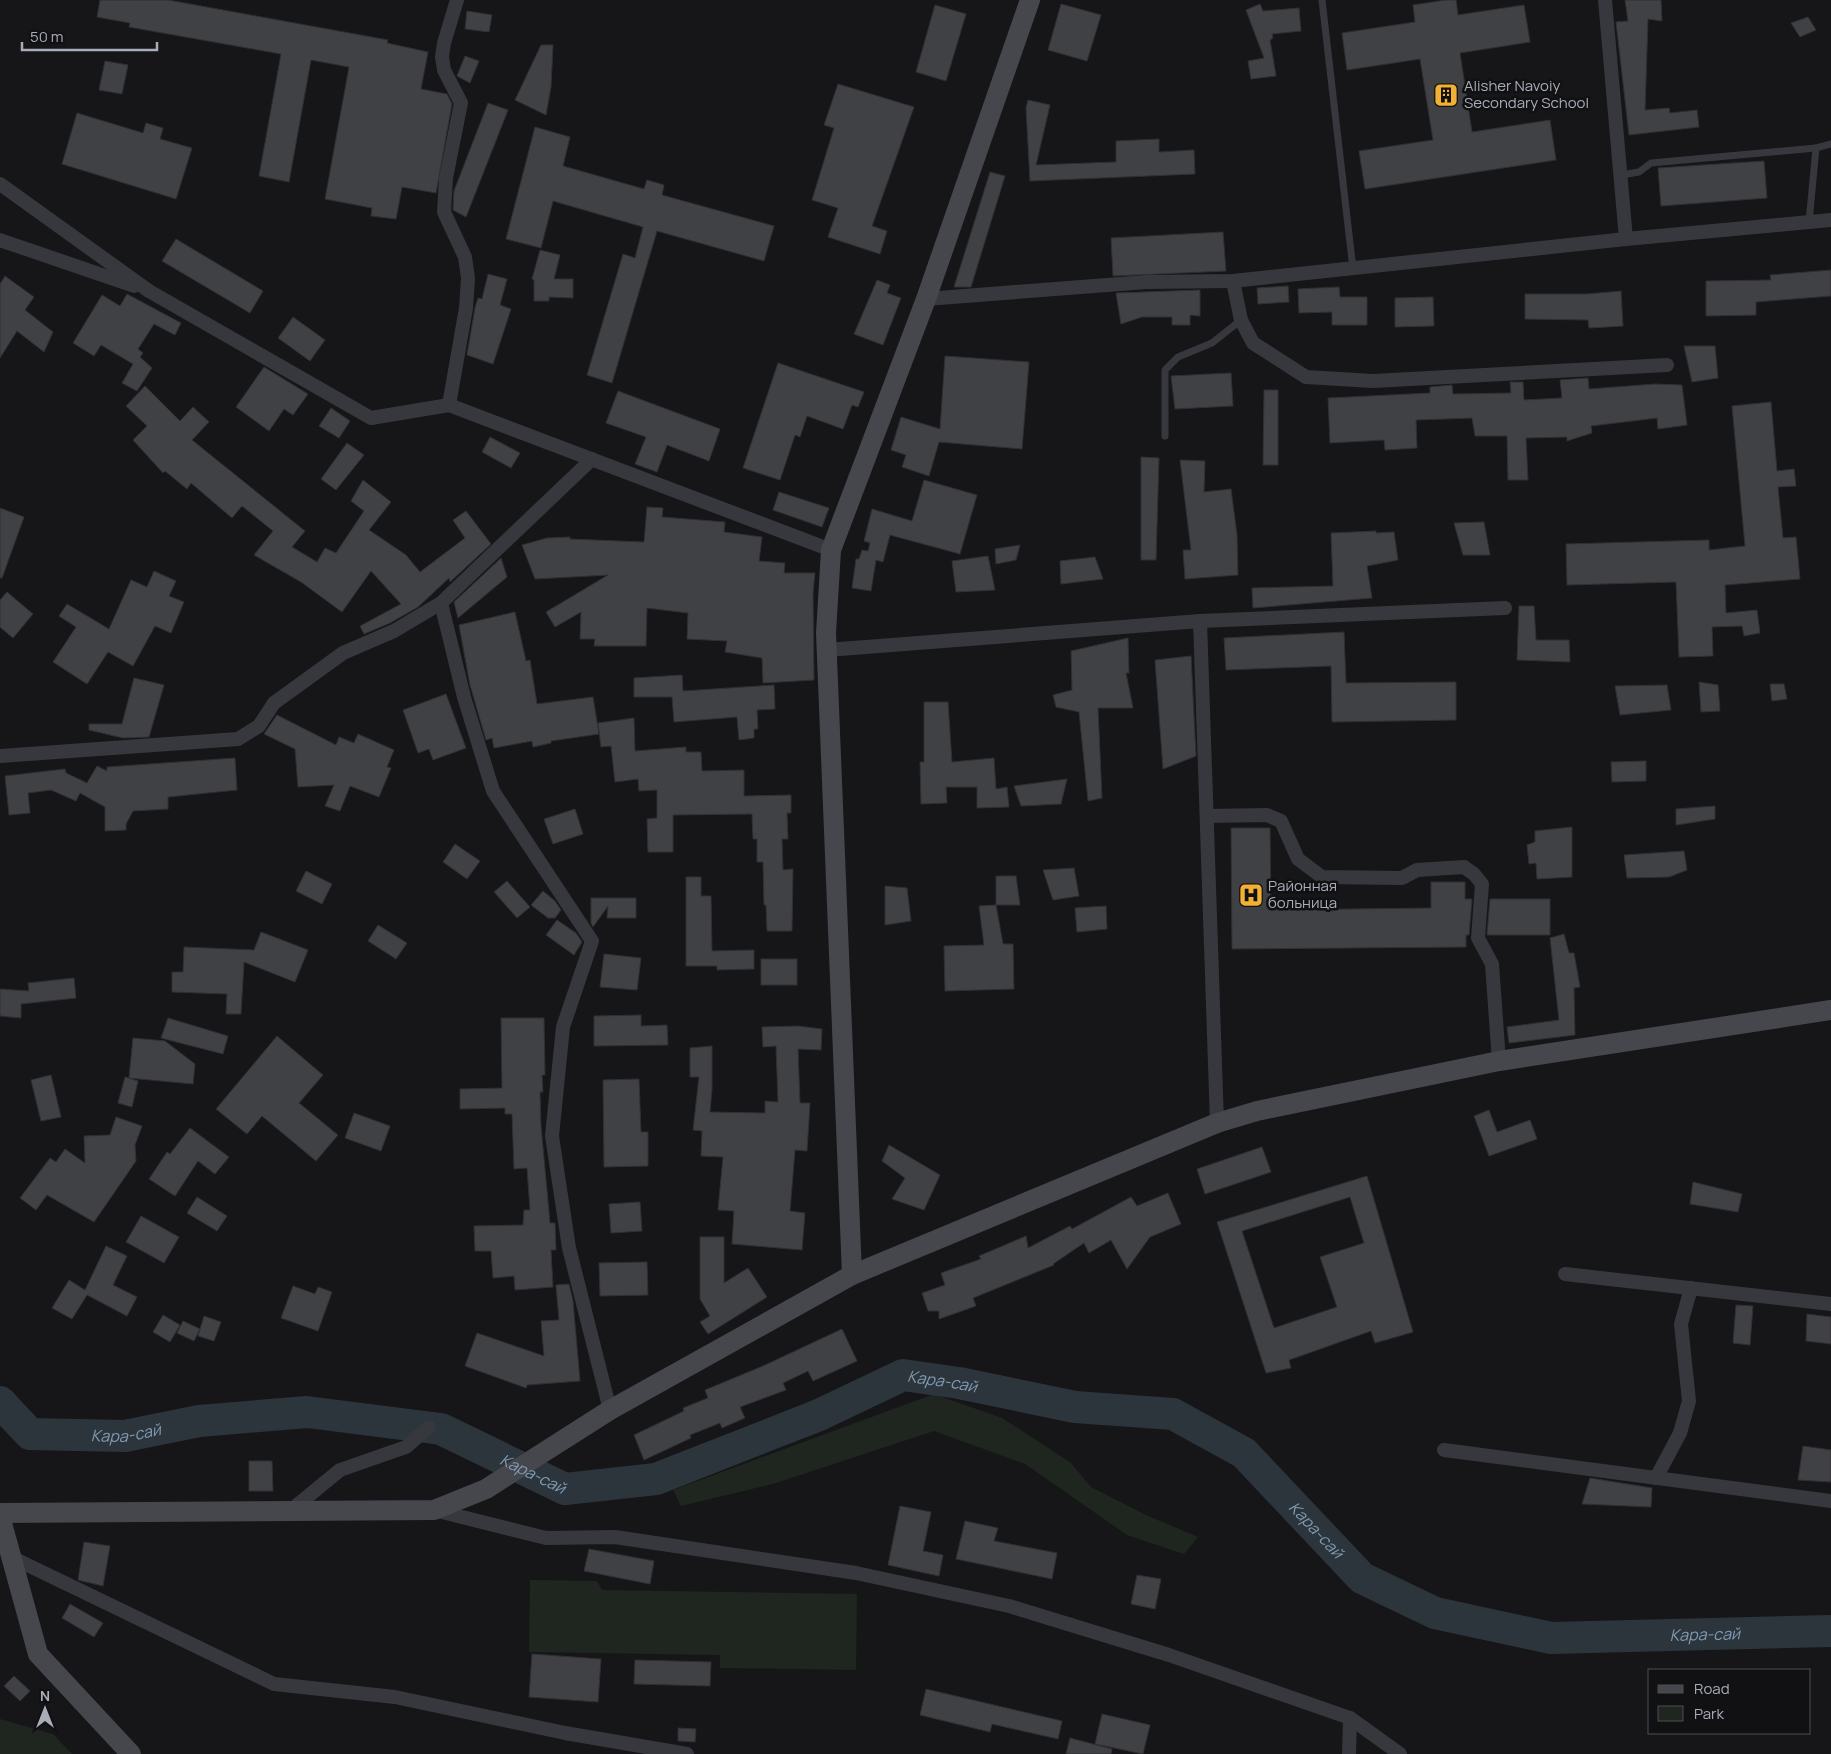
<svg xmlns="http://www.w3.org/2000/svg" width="1831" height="1754" viewBox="0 0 1831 1754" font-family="Manrope,sans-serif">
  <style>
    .green { fill: #1e261f }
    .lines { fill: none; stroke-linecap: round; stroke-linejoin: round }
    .river { stroke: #2c353c; stroke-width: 32 }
    .building { fill: #404145; stroke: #303034; fill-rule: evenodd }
    .lane { stroke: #37383d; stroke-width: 7 }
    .street { stroke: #37383d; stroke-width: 14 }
    .secondary { stroke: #45474d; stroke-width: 20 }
    .labels { text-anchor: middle; stroke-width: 5; stroke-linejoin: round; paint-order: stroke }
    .poi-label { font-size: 15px; fill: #a8adb8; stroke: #111113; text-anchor: start }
    .water-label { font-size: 16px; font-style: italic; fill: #7f9bb3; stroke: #111113 }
  </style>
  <rect width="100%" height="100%" fill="#161618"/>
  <!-- green -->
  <g class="green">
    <polygon points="934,1394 1002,1418 1070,1462 1091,1487 1146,1515 1198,1537 1184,1554 1127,1535 1025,1464 934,1431 776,1483 681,1506 673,1490"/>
    <polygon points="530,1580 597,1581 602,1590 857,1594 856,1670 720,1668 720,1655 529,1652"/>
    <polygon points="0,1719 53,1734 72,1754 0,1754"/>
  </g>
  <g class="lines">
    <!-- river -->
    <path class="river" id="s1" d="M0 1402 30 1434 125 1436 199 1421 307 1412 441 1429 565 1489 656 1479 819 1415 903 1375 959 1383 1075 1407 1173 1414 1244 1453 1362 1578 1435 1613 1551 1638 1831 1631"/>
  </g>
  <!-- building -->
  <g class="building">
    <polygon points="100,0 168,0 388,40 387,43 428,52 421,89 447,94 452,104 436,193 402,187 396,219 371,216 372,208 325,199 349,67 311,60 289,182 259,176 281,54 129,27 130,23 97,17"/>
    <polygon points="1446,0 1456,0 1458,15 1524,5 1530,42 1460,53 1472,132 1550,120 1556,160 1365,189 1359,151 1433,140 1420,59 1347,70 1342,33 1415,22 1413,5"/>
    <polygon points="1625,0 1661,0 1662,21 1648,19 1645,110 1669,108 1670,113 1697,110 1699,127 1629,135 1616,22 1628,21"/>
    <polygon points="1061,4 1101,15 1087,61 1048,50"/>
    <polygon points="1260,4 1263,11 1299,8 1301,31 1272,34 1273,38 1270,40 1276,76 1251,79 1248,61 1264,58 1246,10"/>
    <polygon points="935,5 966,14 946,81 916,72"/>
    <polygon points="467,11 492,15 489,32 465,29"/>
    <polygon points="1808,17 1816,30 1800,37 1791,23"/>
    <polygon points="541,45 553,45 551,87 546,115 515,100"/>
    <polygon points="465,56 479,61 470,83 457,76"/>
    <polygon points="105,61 128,65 122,94 99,90"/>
    <polygon points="838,84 914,107 872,226 887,231 880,254 828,237 838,208 812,200 834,128 824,125"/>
    <polygon points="1028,100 1050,105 1036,165 1116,162 1116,141 1159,139 1159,152 1194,150 1195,174 1030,181 1026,108"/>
    <polygon points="488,103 508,110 466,217 453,210 454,191"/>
    <polygon points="77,113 143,133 146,123 163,128 160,139 192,148 176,199 62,164"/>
    <polygon points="535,127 570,137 563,166 644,189 647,180 664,185 662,195 774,226 764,261 657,231 612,383 587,375 623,254 635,258 643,227 553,201 541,248 506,239"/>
    <polygon points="1764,161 1767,198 1661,206 1658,168"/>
    <polygon points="990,172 1005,176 971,287 954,287"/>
    <polygon points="1223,232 1226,271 1113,276 1111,238"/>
    <polygon points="176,239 263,291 250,313 162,261"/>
    <polygon points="540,250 560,255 554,279 573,279 573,298 549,297 549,301 534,301 534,280 532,279"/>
    <polygon points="1831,270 1831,296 1756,302 1756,315 1706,316 1706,281 1771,280 1770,275"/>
    <polygon points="488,274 507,279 500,305 511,309 493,364 467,355 475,308 478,298 482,299"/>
    <polygon points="5,276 34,297 25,310 53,332 44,352 17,331 0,358 0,284"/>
    <polygon points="877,280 890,285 887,293 901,298 883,345 854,334"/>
    <polygon points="1288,286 1289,302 1258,304 1257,288"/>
    <polygon points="1339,287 1340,297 1367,297 1367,325 1332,325 1332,312 1299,313 1298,289"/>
    <polygon points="1200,290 1200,316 1190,315 1190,325 1172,325 1172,317 1142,317 1121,324 1116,293"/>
    <polygon points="1621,291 1623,326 1589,328 1588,320 1525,319 1525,294 1587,294"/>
    <polygon points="127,294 181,323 175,335 154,324 138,349 143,353 140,357 152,368 137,391 122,383 133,364 101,345 94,356 73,343 102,295 120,306"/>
    <polygon points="1433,297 1434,326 1395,327 1395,298"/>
    <polygon points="293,317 325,340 310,361 278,338"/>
    <polygon points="1684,346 1715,346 1718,378 1692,382"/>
    <polygon points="945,356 1029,362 1022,449 939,442 929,476 902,467 906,455 891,450 901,417 940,429"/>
    <polygon points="778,363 864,392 858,407 852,405 843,429 807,416 800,437 795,435 780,480 743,468"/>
    <polygon points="264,367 308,394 293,415 284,409 269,431 236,407"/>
    <polygon points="1231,373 1233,406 1175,409 1171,376"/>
    <polygon points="1588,378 1589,389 1655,384 1682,385 1687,425 1658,429 1657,418 1591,426 1592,433 1567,441 1567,437 1526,438 1528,480 1508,480 1507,436 1475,436 1472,418 1416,420 1417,448 1385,450 1384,440 1330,443 1328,398 1430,393 1430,387 1452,385 1453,394 1511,393 1510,382 1523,382 1524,400 1562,398 1560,380"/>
    <polygon points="145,386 180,421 193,407 209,422 192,440 305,531 292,547 317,562 325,548 336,553 364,511 351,501 363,480 391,502 369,530 406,555 420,572 465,538 453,520 466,511 491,544 450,582 449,578 418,607 390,623 364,634 360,626 401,604 371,571 342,612 301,582 254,555 273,531 242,506 232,518 191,483 187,489 165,471 163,473 133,440 147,426 126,406"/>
    <polygon points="1264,390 1278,390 1278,465 1263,465"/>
    <polygon points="618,391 720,429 709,461 667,445 657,472 635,464 646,437 606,423"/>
    <polygon points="1771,402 1777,471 1794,469 1796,486 1778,487 1783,538 1796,537 1800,579 1725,585 1726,613 1757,610 1760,633 1744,636 1742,626 1712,627 1713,656 1679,657 1676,582 1567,585 1566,544 1709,540 1709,550 1745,546 1732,406"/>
    <polygon points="331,408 350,421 339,438 319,426"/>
    <polygon points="490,437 520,453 511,468 482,452"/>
    <polygon points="347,443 364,455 336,490 321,479"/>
    <polygon points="1141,457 1159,458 1156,560 1141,560"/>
    <polygon points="1180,460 1205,461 1204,492 1231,489 1237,535 1238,575 1185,579 1183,550 1191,550"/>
    <polygon points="924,480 977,495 960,554 890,535 883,562 876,560 871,591 852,588 856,559 859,559 862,550 868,551 870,543 864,541 872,509 912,521"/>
    <polygon points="779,492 829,508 822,527 773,510"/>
    <polygon points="647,507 663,508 662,517 725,522 724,532 762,537 759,561 785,563 784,573 815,573 813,593 814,680 763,683 762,658 725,652 727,641 687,639 688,613 647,608 646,646 594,646 595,639 580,639 581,612 555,627 546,612 608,575 535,579 522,545 547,538 570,537 570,539 644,542"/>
    <polygon points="0,508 24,517 2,578 0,578"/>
    <polygon points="1484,522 1490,555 1463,555 1454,523"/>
    <polygon points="1376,531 1376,533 1394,532 1398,560 1367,566 1372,598 1253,608 1252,588 1333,586 1331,533"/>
    <polygon points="1020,545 1016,560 996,564 995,549"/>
    <polygon points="988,556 995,590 956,592 952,561"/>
    <polygon points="1095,557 1103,579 1061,584 1060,561"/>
    <polygon points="501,558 507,577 458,618 454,602"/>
    <polygon points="154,571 176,581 169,596 184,602 171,633 155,626 133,666 108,652 87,684 53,662 76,627 59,616 67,604 109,629 131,580 147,587"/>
    <polygon points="7,592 33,614 13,638 0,627 0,600"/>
    <polygon points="1519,606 1534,606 1536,640 1569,640 1570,662 1517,660"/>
    <polygon points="515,612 526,661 530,660 537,704 593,697 599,734 551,741 551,743 533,747 532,741 494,748 492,738 486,740 470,685 459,625"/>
    <polygon points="1344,632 1346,683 1456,682 1456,720 1332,722 1331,666 1226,670 1224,638"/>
    <polygon points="1128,638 1129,673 1126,673 1133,708 1098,708 1102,798 1088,801 1079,712 1056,707 1053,695 1072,690 1071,651"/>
    <polygon points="1191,656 1196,756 1163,769 1155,660"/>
    <polygon points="682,675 683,691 774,685 775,709 757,710 758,729 754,729 754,738 739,740 737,717 674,722 672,697 634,697 634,678"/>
    <polygon points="134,678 164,685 149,737 123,738 89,730 89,724 122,724"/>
    <polygon points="1699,682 1718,685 1720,711 1701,712"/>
    <polygon points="1770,684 1784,684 1787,699 1772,701"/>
    <polygon points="1667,685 1671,710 1620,715 1615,686"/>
    <polygon points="446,694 466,748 433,760 429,749 418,753 403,710"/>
    <polygon points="924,702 948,702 952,762 994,758 996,789 1007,787 1009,807 977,808 977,787 946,787 947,803 921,804 920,762 924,762"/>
    <polygon points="277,715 336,745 339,737 354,743 358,734 394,750 387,767 391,768 379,797 350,786 340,811 325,806 334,785 298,787 295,749 264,734"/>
    <polygon points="634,718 635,751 686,747 686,752 701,752 702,771 744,770 744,796 791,795 791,813 787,813 788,839 782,839 783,870 793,869 792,931 767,931 766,905 764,905 763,862 757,862 757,839 753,839 752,814 673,815 673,852 648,852 647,819 657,818 657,790 639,791 638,779 615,782 611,746 601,747 598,723"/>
    <polygon points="235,758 237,790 168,797 168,809 133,811 126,824 126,830 105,831 105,807 80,793 76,801 51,790 28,793 30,813 9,815 5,776 65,769 66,773 87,783 97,766 107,771 107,767"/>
    <polygon points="1646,761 1646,781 1612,782 1611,762"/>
    <polygon points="1067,779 1061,804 1021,806 1014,786"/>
    <polygon points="1715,806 1715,819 1676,825 1676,809"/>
    <polygon points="575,809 583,834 553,844 544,819"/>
    <polygon points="1572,827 1572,877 1537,879 1536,863 1529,864 1527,845 1535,842 1535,831"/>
    <polygon points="1231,828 1270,828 1271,910 1431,908 1431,882 1465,882 1465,899 1472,899 1469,935 1466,935 1466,947 1232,949"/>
    <polygon points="455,844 480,861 467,879 443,862"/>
    <polygon points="1684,851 1687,870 1669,877 1627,878 1624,855"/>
    <polygon points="1074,868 1079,896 1053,900 1043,870"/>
    <polygon points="306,871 332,884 322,904 296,891"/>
    <polygon points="996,876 1016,876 1020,905 996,905"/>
    <polygon points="686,877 701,877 701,896 711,896 712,951 754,950 754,969 717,970 717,966 686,966"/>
    <polygon points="507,881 530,907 517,918 494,892"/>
    <polygon points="885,886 907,888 911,921 885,925"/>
    <polygon points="543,891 555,901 561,910 555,918 548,918 531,905"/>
    <polygon points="591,898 636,898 636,918 607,918 608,906 593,927 591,923"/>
    <polygon points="1490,899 1550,899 1550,935 1487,935"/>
    <polygon points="996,905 1003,944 1013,944 1014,989 945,991 944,946 984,945 979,906"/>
    <polygon points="1106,906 1107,929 1077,932 1075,908"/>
    <polygon points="557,920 576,933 582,942 574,955 546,935"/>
    <polygon points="378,925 407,943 396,959 368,941"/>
    <polygon points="261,932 308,950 295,982 244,962 241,1014 226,1014 227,994 172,992 172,972 183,972 184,947 254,950"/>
    <polygon points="1564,934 1569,953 1574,953 1580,987 1574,988 1575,1035 1509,1043 1507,1027 1559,1020 1550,938"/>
    <polygon points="604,954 641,958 637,990 600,987"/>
    <rect x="761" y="959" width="36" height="26"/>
    <polygon points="74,978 76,998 21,1004 21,1018 0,1016 0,989 29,991 28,983"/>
    <polygon points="641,1015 641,1026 667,1025 668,1045 594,1046 594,1016"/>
    <polygon points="168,1018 228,1036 223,1054 161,1038"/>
    <polygon points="501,1018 544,1018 545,1075 542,1075 543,1092 540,1092 541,1126 550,1223 555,1223 556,1250 551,1250 553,1287 515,1290 514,1276 493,1278 491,1251 475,1251 474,1226 523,1225 524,1210 530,1210 527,1168 514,1169 512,1114 505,1114 505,1108 460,1109 460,1089 502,1088"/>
    <polygon points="798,1026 822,1029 821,1050 798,1049 800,1103 810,1103 807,1151 795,1150 790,1211 805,1213 802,1250 732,1244 734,1211 718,1210 723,1157 701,1156 702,1131 693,1130 699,1077 690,1077 690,1048 712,1046 712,1089 710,1112 765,1113 765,1101 778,1102 776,1046 763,1047 762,1027"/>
    <polygon points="277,1036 323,1075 299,1103 338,1135 316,1161 262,1116 247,1134 216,1109"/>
    <polygon points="133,1038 165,1041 195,1064 193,1084 129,1078"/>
    <polygon points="51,1075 61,1117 41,1121 31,1080"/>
    <polygon points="125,1077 138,1081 132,1107 118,1103"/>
    <polygon points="639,1079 641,1132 648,1132 648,1166 604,1167 603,1080"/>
    <polygon points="1489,1110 1497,1132 1530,1120 1537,1139 1489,1156 1474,1116"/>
    <polygon points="354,1113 390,1126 381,1151 345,1138"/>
    <polygon points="116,1117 142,1126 135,1145 136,1161 94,1222 47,1195 36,1210 20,1198 50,1158 56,1162 65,1149 85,1163 84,1136 110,1135"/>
    <polygon points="190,1128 229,1157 215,1174 198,1161 175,1196 149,1179 167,1152 170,1154"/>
    <polygon points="889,1145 940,1175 924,1210 892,1199 905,1178 882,1161"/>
    <polygon points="1262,1147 1271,1172 1205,1194 1197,1169"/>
    <path d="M1367 1176 1413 1332 1375 1343 1371 1331 1289 1360 1291 1368 1266 1373 1217 1222ZM1350 1197 1364 1243 1320 1257 1337 1307 1274 1328 1242 1231Z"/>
    <polygon points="1693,1182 1742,1194 1738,1212 1690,1204"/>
    <polygon points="1168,1193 1181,1224 1150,1237 1127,1269 1111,1240 1089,1253 1084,1243 1053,1264 1054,1265 973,1298 976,1306 939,1319 939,1311 928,1311 922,1293 945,1285 941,1273 981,1259 979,1256 1026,1236 1028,1248 1070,1226 1072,1229 1131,1197 1137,1206"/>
    <polygon points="197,1197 227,1216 217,1231 187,1213"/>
    <polygon points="640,1202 642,1231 611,1233 609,1204"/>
    <polygon points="141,1216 179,1237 164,1263 126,1242"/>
    <polygon points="700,1237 724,1237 724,1283 748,1268 767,1297 708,1334 700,1322 710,1316 700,1299"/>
    <polygon points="106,1246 127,1256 113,1285 137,1297 127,1316 87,1295 72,1319 52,1308 69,1280 85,1290"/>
    <polygon points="647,1262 648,1295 600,1296 599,1263"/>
    <polygon points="569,1284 573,1301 580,1381 527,1385 526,1388 465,1366 477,1333 544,1356 541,1321 559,1320 556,1285"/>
    <polygon points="293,1286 315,1294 318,1287 332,1292 318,1331 281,1318"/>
    <polygon points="1736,1305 1753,1306 1750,1345 1733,1343"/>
    <polygon points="1807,1314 1831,1317 1831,1344 1806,1341"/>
    <polygon points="163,1315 180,1325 170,1342 153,1332"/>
    <polygon points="204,1316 221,1322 214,1341 198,1336"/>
    <polygon points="183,1321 200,1329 194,1341 177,1333"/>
    <polygon points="842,1329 857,1361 813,1381 808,1371 783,1383 786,1390 740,1407 745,1418 722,1428 720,1423 690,1435 691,1438 644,1460 634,1435 684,1411 683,1408 708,1398 705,1390 763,1366"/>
    <polygon points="1803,1446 1831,1450 1831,1482 1798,1480"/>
    <polygon points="249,1461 272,1461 273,1491 249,1491"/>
    <polygon points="1590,1478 1652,1488 1651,1507 1582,1504"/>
    <polygon points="900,1506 931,1512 923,1551 943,1555 939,1576 888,1565"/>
    <polygon points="965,1521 998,1528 994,1541 1057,1553 1052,1579 956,1559"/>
    <polygon points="84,1542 110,1546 103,1586 78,1580"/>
    <polygon points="589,1549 654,1561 650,1584 584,1571"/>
    <polygon points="1137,1575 1161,1579 1155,1609 1131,1604"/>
    <polygon points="70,1604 103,1623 94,1637 62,1618"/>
    <polygon points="532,1654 601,1659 598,1702 529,1697"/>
    <polygon points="635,1660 711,1662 710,1686 634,1684"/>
    <polygon points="14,1676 30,1691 20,1701 4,1686"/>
    <polygon points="926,1689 1062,1721 1058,1739 992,1724 990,1732 920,1715"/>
    <polygon points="1102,1714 1150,1725 1143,1754 1095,1744"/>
    <polygon points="678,1728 696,1729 695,1742 678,1741"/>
    <polygon points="1070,1738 1112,1749 1111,1754 1066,1754"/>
  </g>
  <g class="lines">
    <!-- lane -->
    <g class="lane">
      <polyline points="1322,0 1353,269"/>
      <polyline points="1621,175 1639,172 1651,163 1816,148"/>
      <polyline points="1809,222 1816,148 1831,144"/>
      <polyline points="1165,436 1165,370 1178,357 1212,343 1241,320"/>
    </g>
    <!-- street -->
    <g class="street">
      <polyline points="1605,0 1626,239"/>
      <polyline points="0,184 149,291 371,418 449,405 831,550"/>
      <polyline points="0,240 134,286"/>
      <polyline points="1233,281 1241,320 1253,343 1306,377 1373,381 1667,365"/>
      <polyline points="926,299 1146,282 1233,281 1626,239 1831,220"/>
      <polyline points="449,405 466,308 468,278 465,257 444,212 446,178 461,103 444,70 442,57 444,43 457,0"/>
      <polyline points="441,603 464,697 493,791 592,941 563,1027 552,1136 569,1248 610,1410"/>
      <polyline points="1200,621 1217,1123"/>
      <polyline points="827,650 1200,621 1505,608"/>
      <polyline points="0,756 238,739 259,726 274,703 343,653 394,631 441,603 592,459"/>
      <polyline points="1207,816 1267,815 1281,821 1298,859 1322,877 1402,878 1417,870 1464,867 1474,874 1482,884 1478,938 1492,964 1499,1061"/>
      <polyline points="1565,1274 1831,1304"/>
      <polyline points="1444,1450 1831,1501"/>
      <polyline points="1656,1478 1680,1433 1689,1401 1681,1324 1691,1288"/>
      <polyline points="434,1510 546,1538 615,1537 856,1573 1009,1606 1169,1655 1350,1718 1400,1754"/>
      <polyline points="290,1511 340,1470 406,1447 429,1427"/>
      <polyline points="13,1558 274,1684 395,1697 565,1733 687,1754"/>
      <polyline points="1349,1754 1350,1718"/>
    </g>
    <!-- secondary -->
    <g class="secondary">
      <polyline points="852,1275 826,633 831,550 926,299 1030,0"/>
      <polyline points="0,1513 434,1510 486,1489 610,1410 852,1275 1217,1123 1257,1111 1499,1061 1831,1010"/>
      <polyline points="0,1516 38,1654 131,1754"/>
    </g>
  </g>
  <!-- icons -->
  <defs>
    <g id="building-square" transform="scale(1.25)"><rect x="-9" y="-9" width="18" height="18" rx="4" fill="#f2b134" stroke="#111113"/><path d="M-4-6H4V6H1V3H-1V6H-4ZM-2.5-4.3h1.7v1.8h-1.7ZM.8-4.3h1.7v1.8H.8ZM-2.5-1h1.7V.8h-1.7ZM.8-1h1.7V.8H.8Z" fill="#111"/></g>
    <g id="hospital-square" transform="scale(1.25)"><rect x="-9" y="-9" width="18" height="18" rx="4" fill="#f2b134" stroke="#111113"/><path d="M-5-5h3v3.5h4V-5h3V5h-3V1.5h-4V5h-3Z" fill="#111"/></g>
  </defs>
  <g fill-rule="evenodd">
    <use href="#building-square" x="1446" y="95"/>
    <use href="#hospital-square" x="1251" y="895"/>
  </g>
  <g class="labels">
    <!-- poi labels -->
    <g class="poi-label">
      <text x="1464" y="91">Alisher Navoiy<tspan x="1464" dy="17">Secondary School</tspan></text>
      <text x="1268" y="891">Районная<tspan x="1268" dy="17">больница</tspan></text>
    </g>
    <!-- water labels -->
    <g class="water-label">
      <text dy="6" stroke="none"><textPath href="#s1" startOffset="995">Кара-сай</textPath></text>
      <text dy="6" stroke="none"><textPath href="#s1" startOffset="140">Кара-сай</textPath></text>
      <text dy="6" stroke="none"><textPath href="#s1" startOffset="560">Кара-сай</textPath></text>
      <text dy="6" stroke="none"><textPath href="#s1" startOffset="1415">Кара-сай</textPath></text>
      <text dy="6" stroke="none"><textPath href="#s1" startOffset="1835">Кара-сай</textPath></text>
    </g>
  </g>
  <!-- legend -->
  <rect x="1648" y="1669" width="162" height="65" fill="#111113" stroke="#4d4f55"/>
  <rect x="1658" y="1685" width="25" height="8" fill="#45474d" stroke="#4d4f55"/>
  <text x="1694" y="1694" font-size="15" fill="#a8adb8">Road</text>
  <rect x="1658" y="1706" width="25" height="15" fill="#1e261f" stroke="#4d4f55"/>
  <text x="1694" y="1719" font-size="15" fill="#a8adb8">Park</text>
  <!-- north arrow -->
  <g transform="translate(45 1709)" stroke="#111113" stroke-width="4" paint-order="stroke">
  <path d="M0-4L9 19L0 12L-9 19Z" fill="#a8adb8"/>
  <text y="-8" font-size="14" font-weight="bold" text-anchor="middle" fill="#a8adb8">N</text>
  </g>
  <!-- scale -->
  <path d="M22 42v8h135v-8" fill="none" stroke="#a8adb8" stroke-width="2.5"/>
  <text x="30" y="42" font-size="15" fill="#a8adb8" stroke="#111113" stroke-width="4" paint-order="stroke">50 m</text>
</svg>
